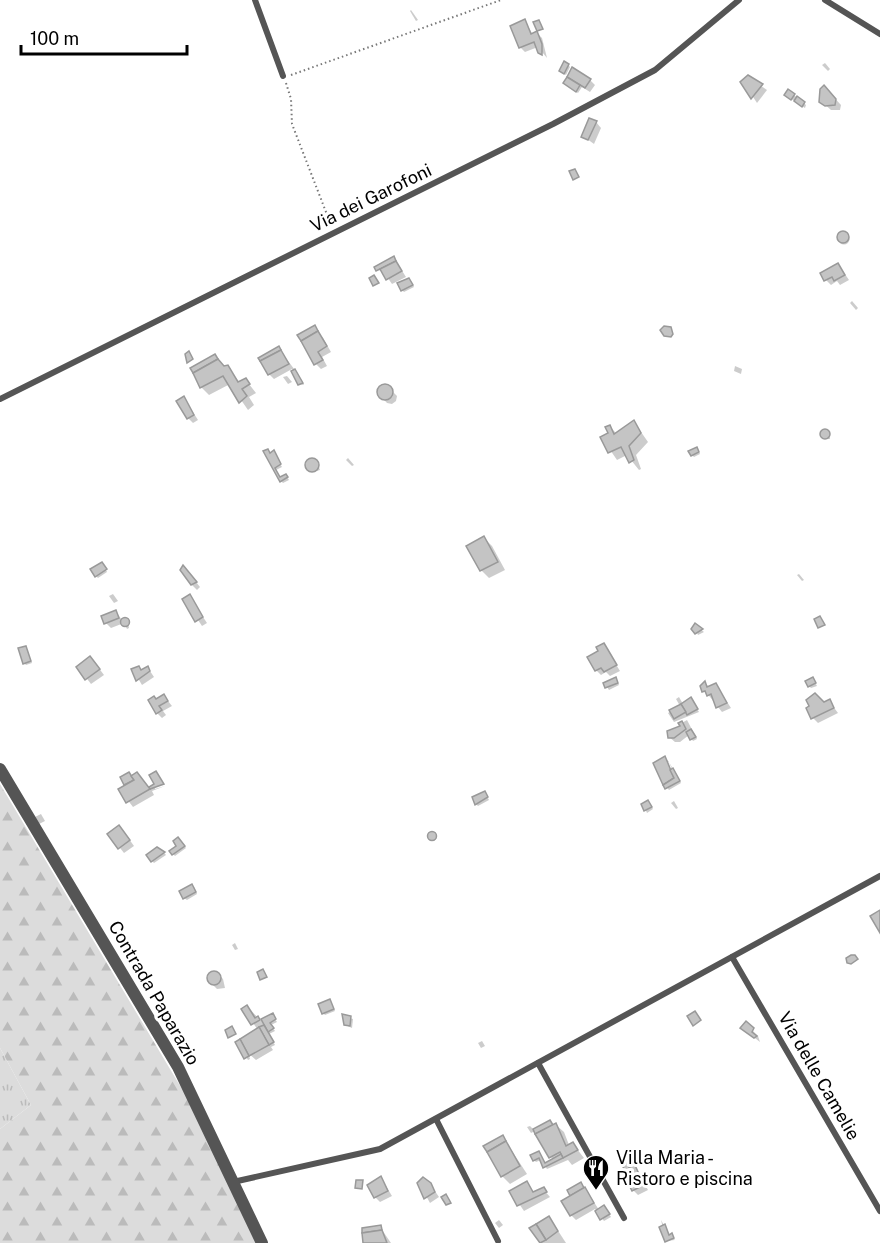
<svg xmlns="http://www.w3.org/2000/svg" width="880" height="1243" viewBox="0 0 880 1243" font-family="'Public Sans',sans-serif">
  <style>
    .grass { fill: url(#grass-tufts) }
    .forest { fill: url(#forest-firs) }
    .shadow { fill: #0003 }
    .building { fill: #c4c4c4; stroke: #999; stroke-width: 1.5 }
    .lines { fill: none; stroke-linecap: round; stroke-linejoin: round }
    .path { stroke: #777; stroke-width: 2; stroke-dasharray: 1.5 3; stroke-linecap: butt }
    .service { stroke: #555; stroke-width: 6 }
    .minor { stroke: #555; stroke-width: 12 }
    .labels { text-anchor: middle; stroke-width: 6; stroke-linejoin: round; paint-order: stroke }
    .street-label { font-size: 18px; fill: #000; stroke: #fff }
    .poi-label { font-size: 18px; fill: #000; stroke: #fff; text-anchor: start }
  </style>
  <defs>
    <pattern id="grass-tufts" width="24" height="20" patternUnits="userSpaceOnUse" patternTransform="scale(1.5)"><rect width="24" height="20" fill="#dcdcdc"/><path d="M3 7l-1-3M5 7V3M7 7l1-3M15 17l-1-3M17 17v-4M19 17l1-3" fill="none" stroke="#bbb"/></pattern>
    <pattern id="forest-firs" width="22" height="20" patternUnits="userSpaceOnUse" patternTransform="scale(1.5)"><rect width="22" height="20" fill="#dcdcdc"/><path d="M5 1l3.5 6h-7zM16 11l3.5 6h-7z" fill="#bbb"/></pattern>
  </defs>
  <rect width="100%" height="100%" fill="#fff"/>
  <!-- grass -->
  <polygon class="grass" points="0,1048 31,1105 0,1129"/>
  <!-- forest -->
  <polygon class="forest" points="0,784 213,1141 259,1243 0,1243 0,1129 31,1105 0,1048"/>
  <!-- shadow -->
  <g class="shadow">
    <polygon points="411,10 418,20 416,21 410,11"/>
    <polygon points="525,21 533,35 537,33 542,38 547,58 538,47 525,52 520,47"/>
    <polygon points="825,63 830,69 828,71 822,65"/>
    <polygon points="568,65 570,67 566,75 563,73"/>
    <polygon points="569,77 590,80 595,85 590,92 582,87 578,93 565,83"/>
    <polygon points="748,77 767,90 757,103 742,80"/>
    <polygon points="829,92 841,105 840,110 831,110 821,101"/>
    <polygon points="794,95 806,105 805,108 788,97"/>
    <polygon points="596,122 601,128 594,144 583,136"/>
    <circle cx="844" cy="239" r="5.5"/>
    <polygon points="394,258 406,277 392,284 383,271 378,270"/>
    <polygon points="838,264 849,280 840,285 837,281 831,285 826,280"/>
    <polygon points="411,281 414,287 404,292 402,290"/>
    <polygon points="852,301 858,308 856,310 850,303"/>
    <polygon points="299,335 320,335 323,338 331,352 322,357 327,366 321,369 316,364"/>
    <polygon points="283,354 297,373 304,385 300,384 292,369 274,379 269,374"/>
    <polygon points="227,366 240,383 245,379 256,393 249,397 254,405 248,410 230,384 209,395 201,387"/>
    <polygon points="735,366 742,369 741,374 734,371"/>
    <polygon points="287,376 292,382 288,384 283,377"/>
    <polygon points="387,386 397,396 396,401 392,404 387,403 378,393 379,388"/>
    <polygon points="184,398 198,420 193,423 188,418"/>
    <polygon points="634,422 648,442 636,455 641,469 639,470 627,455 617,460 602,438 610,434 609,426 617,434"/>
    <polygon points="829,432 830,439 825,439 822,433"/>
    <polygon points="698,450 700,454 694,457 692,455"/>
    <polygon points="273,452 282,467 276,470 266,453"/>
    <polygon points="348,458 354,465 352,466 346,460"/>
    <polygon points="311,460 317,463 320,470 313,472 311,470 308,463"/>
    <polygon points="286,475 289,480 283,483 281,481"/>
    <polygon points="484,538 492,546 505,570 489,578 481,570 468,547"/>
    <polygon points="104,566 107,572 98,578 96,576"/>
    <polygon points="188,572 200,587 197,590 192,585"/>
    <polygon points="799,574 804,580 802,581 797,575"/>
    <polygon points="113,594 118,601 114,603 109,596"/>
    <polygon points="189,596 207,623 202,626 184,599"/>
    <polygon points="116,612 122,620 128,622 129,628 127,629 124,623 111,628 106,623 103,617"/>
    <polygon points="695,625 704,632 698,635 694,626"/>
    <polygon points="604,645 620,671 610,676 606,672 601,675 596,670"/>
    <polygon points="26,648 32,663 26,665 24,663"/>
    <polygon points="95,663 104,675 91,684 78,667"/>
    <polygon points="139,667 142,671 148,668 154,677 142,685 133,670"/>
    <polygon points="813,679 817,686 811,688 809,686"/>
    <polygon points="617,681 619,685 609,690 605,684"/>
    <polygon points="705,683 709,687 716,685 731,708 722,712 702,687"/>
    <polygon points="164,696 172,706 163,711 166,715 162,718 157,713 157,701"/>
    <polygon points="679,697 683,704 691,699 699,712 674,722 668,713 680,706 676,699"/>
    <polygon points="829,701 838,713 818,723 813,718"/>
    <polygon points="687,720 697,739 693,741 689,735 680,742 675,742 669,737 682,727 680,724"/>
    <polygon points="665,758 669,762 666,762 672,777 675,776 669,762 681,783 669,790 664,784"/>
    <polygon points="137,774 150,789 156,784 155,789 165,786 152,791 154,795 133,807 120,790 126,786 122,778"/>
    <polygon points="485,793 489,800 478,806 476,804"/>
    <polygon points="674,801 678,808 676,809 671,803"/>
    <polygon points="648,802 653,809 647,813 643,804"/>
    <polygon points="41,814 45,821 39,824 35,817"/>
    <polygon points="124,832 134,846 124,853 109,834"/>
    <polygon points="433,833 437,838 434,841 429,836"/>
    <polygon points="180,841 186,848 175,856 171,852 178,846"/>
    <polygon points="162,850 166,855 154,863 152,861"/>
    <polygon points="194,887 197,894 187,900 184,898"/>
    <polygon points="235,943 238,949 235,950 232,945"/>
    <polygon points="218,974 223,979 225,988 217,989 212,984 209,976"/>
    <polygon points="331,1003 335,1011 325,1015 323,1013"/>
    <polygon points="247,1006 261,1021 272,1015 277,1022 271,1025 275,1031 269,1034 275,1045 271,1047 273,1050 256,1060 248,1053 250,1059 248,1060 237,1042 258,1030 243,1009"/>
    <polygon points="343,1016 353,1019 352,1028 345,1025"/>
    <polygon points="746,1024 758,1036 760,1042 742,1028"/>
    <polygon points="482,1041 485,1046 481,1048 478,1043"/>
    <polygon points="556,1125 564,1132 569,1145 573,1144 584,1158 572,1165 568,1160 547,1169 541,1160 536,1162 534,1160 538,1152 545,1164 553,1160 535,1131 531,1133 527,1127 530,1126 534,1130"/>
    <polygon points="508,1145 527,1174 510,1184 502,1176"/>
    <polygon points="634,1164 648,1190 638,1195 633,1190 628,1165"/>
    <polygon points="381,1178 392,1196 380,1202 375,1197"/>
    <polygon points="421,1179 425,1179 430,1184 439,1197 430,1203 419,1183"/>
    <polygon points="526,1183 535,1193 543,1189 550,1197 524,1211 511,1192"/>
    <polygon points="587,1191 599,1210 606,1209 611,1217 604,1221 595,1209 576,1220 571,1215"/>
    <polygon points="548,1218 553,1223 566,1243 541,1243"/>
    <polygon points="499,1220 503,1225 499,1228 495,1223"/>
    <polygon points="661,1220 670,1236 675,1240 666,1241"/>
    <polygon points="380,1227 391,1243 365,1243"/>
  </g>
  <!-- building -->
  <g class="building">
    <polygon points="525,19 531,34 537,31 542,44 542,55 538,53 534,42 519,48 510,26"/>
    <polygon points="539,20 543,29 537,31 533,22"/>
    <polygon points="564,61 569,64 564,74 559,71"/>
    <polygon points="572,67 591,79 585,88 567,77"/>
    <polygon points="748,75 763,84 751,99 740,82"/>
    <polygon points="567,77 580,85 576,92 563,83"/>
    <polygon points="824,85 836,99 835,105 825,106 819,102 820,89"/>
    <polygon points="788,89 795,94 791,100 784,95"/>
    <polygon points="797,96 805,102 802,107 794,101"/>
    <polygon points="589,118 597,121 588,140 581,137"/>
    <polygon points="575,169 579,177 573,180 569,171"/>
    <circle cx="843" cy="237" r="6"/>
    <polygon points="394,256 396,261 376,271 374,267"/>
    <polygon points="396,261 402,271 386,280 380,269"/>
    <polygon points="838,263 845,275 834,281 832,277 824,281 820,273"/>
    <polygon points="374,275 379,283 373,286 369,278"/>
    <polygon points="409,278 413,285 401,291 397,283"/>
    <polygon points="315,325 318,331 301,341 297,335"/>
    <polygon points="664,326 671,327 673,334 671,337 664,336 660,330"/>
    <polygon points="318,331 327,346 318,352 323,360 314,365 301,341"/>
    <polygon points="279,346 281,350 260,361 258,358"/>
    <polygon points="281,350 289,364 268,375 260,361"/>
    <polygon points="189,351 193,359 187,363 185,354"/>
    <polygon points="215,354 218,359 193,373 190,368"/>
    <polygon points="218,359 224,366 228,365 238,382 246,378 250,384 242,389 247,396 239,403 223,376 200,388 193,373"/>
    <polygon points="295,369 303,383 298,385 291,371"/>
    <circle cx="385" cy="392" r="8"/>
    <polygon points="184,396 194,415 187,419 176,401"/>
    <polygon points="634,420 641,433 629,446 634,460 629,463 621,447 608,453 600,437 608,433 605,427 610,425 614,434"/>
    <circle cx="825" cy="434" r="5"/>
    <polygon points="697,447 699,452 691,456 688,451"/>
    <polygon points="268,449 270,453 274,450 281,464 275,468 280,477 286,474 288,477 280,482 263,451"/>
    <circle cx="312" cy="465" r="7"/>
    <polygon points="484,536 498,562 480,571 466,546"/>
    <polygon points="102,562 107,569 95,577 90,569"/>
    <polygon points="183,565 197,582 191,585 180,570"/>
    <polygon points="190,594 203,617 195,622 182,599"/>
    <polygon points="116,610 119,618 104,624 101,616"/>
    <polygon points="820,616 825,625 818,628 814,619"/>
    <circle cx="125" cy="622" r="4.5"/>
    <polygon points="695,623 703,629 695,634 691,629"/>
    <polygon points="604,643 617,665 604,672 601,668 595,671 587,657 598,651 596,647"/>
    <polygon points="26,646 31,661 23,664 18,648"/>
    <polygon points="90,656 100,669 85,680 76,667"/>
    <polygon points="139,666 141,670 148,666 150,671 136,681 131,669"/>
    <polygon points="616,677 618,683 605,688 603,683"/>
    <polygon points="813,677 816,683 808,687 805,681"/>
    <polygon points="705,681 707,687 716,683 727,703 716,708 711,694 707,696 705,691 702,692 700,686"/>
    <polygon points="815,693 824,702 830,699 834,708 811,719 806,708 809,706 806,700"/>
    <polygon points="164,694 168,701 159,706 162,710 156,714 148,700 154,696 156,699"/>
    <polygon points="691,697 698,709 687,715 681,704"/>
    <polygon points="681,704 686,712 674,719 669,710"/>
    <polygon points="682,721 686,729 674,738 668,738 667,731 680,726 678,723"/>
    <polygon points="691,729 696,737 690,740 686,732"/>
    <polygon points="665,756 674,778 663,785 653,763"/>
    <polygon points="673,768 680,781 665,789 663,785 674,778 670,770"/>
    <polygon points="156,771 164,784 150,789 149,787 154,784 149,775"/>
    <polygon points="129,772 134,780 124,785 120,777"/>
    <polygon points="137,772 150,789 126,803 118,789 134,780 131,776"/>
    <polygon points="485,791 488,797 475,805 472,797"/>
    <polygon points="648,800 652,807 644,811 641,804"/>
    <polygon points="119,825 130,840 118,849 107,834"/>
    <circle cx="432" cy="836" r="4.5"/>
    <polygon points="178,837 185,846 172,855 169,851 176,846 173,841"/>
    <polygon points="157,847 165,852 151,862 146,855"/>
    <polygon points="192,884 196,892 183,899 179,891"/>
    <polygon points="880,910 880,933 870,916"/>
    <polygon points="851,955 855,955 858,959 851,964 847,963 846,958"/>
    <polygon points="263,969 267,977 260,980 257,972"/>
    <circle cx="214" cy="978" r="7"/>
    <polygon points="330,999 334,1009 322,1014 318,1004"/>
    <polygon points="247,1005 255,1018 258,1016 260,1020 251,1025 241,1009"/>
    <polygon points="695,1011 701,1020 693,1026 687,1016"/>
    <polygon points="273,1013 276,1019 270,1023 274,1028 268,1032 261,1019"/>
    <polygon points="342,1014 351,1016 350,1026 344,1025"/>
    <polygon points="746,1021 754,1028 752,1032 757,1036 754,1038 740,1028"/>
    <polygon points="264,1025 274,1042 269,1045 259,1027"/>
    <polygon points="232,1026 236,1034 228,1038 225,1030"/>
    <polygon points="259,1027 269,1045 249,1056 240,1039"/>
    <polygon points="240,1039 249,1056 244,1059 235,1042"/>
    <polygon points="550,1120 553,1125 535,1134 533,1129"/>
    <polygon points="556,1123 566,1146 573,1142 578,1150 563,1158 560,1152 549,1158 535,1134"/>
    <polygon points="503,1135 506,1141 487,1152 483,1146"/>
    <polygon points="506,1141 520,1166 501,1177 487,1152"/>
    <polygon points="539,1151 545,1163 561,1154 563,1158 543,1168 539,1158 533,1161 530,1155"/>
    <polygon points="627,1162 632,1176 627,1181 623,1168"/>
    <polygon points="634,1163 644,1185 632,1191 627,1181 632,1176 629,1165"/>
    <polygon points="381,1176 388,1191 374,1198 367,1185"/>
    <polygon points="423,1177 431,1183 435,1192 424,1199 417,1183"/>
    <polygon points="356,1180 363,1180 362,1189 355,1188"/>
    <polygon points="527,1181 533,1192 544,1187 547,1192 517,1206 509,1191"/>
    <polygon points="581,1182 584,1188 570,1196 567,1190"/>
    <polygon points="585,1187 594,1203 570,1216 561,1201"/>
    <polygon points="446,1194 451,1203 446,1205 441,1197"/>
    <polygon points="604,1205 610,1214 600,1220 595,1211"/>
    <polygon points="549,1216 558,1231 546,1240 536,1224"/>
    <polygon points="536,1224 546,1240 540,1243 529,1228"/>
    <polygon points="665,1224 669,1235 672,1233 674,1238 665,1242 659,1227"/>
    <polygon points="381,1225 382,1230 362,1233 362,1228"/>
    <polygon points="382,1230 387,1243 363,1243 362,1233"/>
  </g>
  <g class="lines">
    <!-- path -->
    <g class="path">
      <polyline points="291,75 501,0"/>
      <polyline points="286,83 291,99 292,124 331,225"/>
    </g>
    <!-- service -->
    <g class="service">
      <polyline points="255,0 283,76"/>
      <polyline points="825,0 880,34"/>
      <polyline points="0,399 553,124 655,70 739,0"/>
      <polyline points="732,957 880,1211"/>
      <polyline points="538,1063 624,1218"/>
      <polyline points="436,1119 498,1241"/>
      <polyline points="233,1182 380,1149 880,876"/>
    </g>
    <!-- minor -->
    <polyline class="minor" points="0,769 178,1067 262,1243"/>
  </g>
  <!-- icons -->
  <defs>
    <g id="restaurant-pin" transform="scale(1.35)"><path d="M0 17L-7.5 6A9.5 9.5 0 1 1 7.5 6Z" fill="#000" stroke="#fff"/><path d="M-5-6h1v4h1v-4h1v4h1v-4h1v5L-1.5 .5V6h-2V.5L-5-1ZM5-6V6H3V1.5H1.5Q1.5-4 5-6Z" fill="#fff"/></g>
  </defs>
  <g fill-rule="evenodd">
    <use href="#restaurant-pin" x="596" y="1168"/>
  </g>
  <g class="labels">
    <!-- street labels -->
    <g class="street-label">
      <text transform="translate(371 198) rotate(-26)" y="6">Via dei Garofoni</text>
      <text transform="translate(154 993) rotate(60)" y="6">Contrada Paparazio</text>
      <text transform="translate(819 1076) rotate(60)" y="6">Via delle Camelie</text>
    </g>
    <!-- poi labels -->
    <g class="poi-label">
      <text x="616" y="1164">Villa Maria -<tspan x="616" dy="21">Ristoro e piscina</tspan></text>
    </g>
  </g>
  <!-- scale -->
  <path d="M21 45v9h166v-9" fill="none" stroke="#000000" stroke-width="3"/>
  <text x="30" y="45" font-size="18" fill="#000000" stroke="#ffffff" stroke-width="4.5" paint-order="stroke">100 m</text>
</svg>
